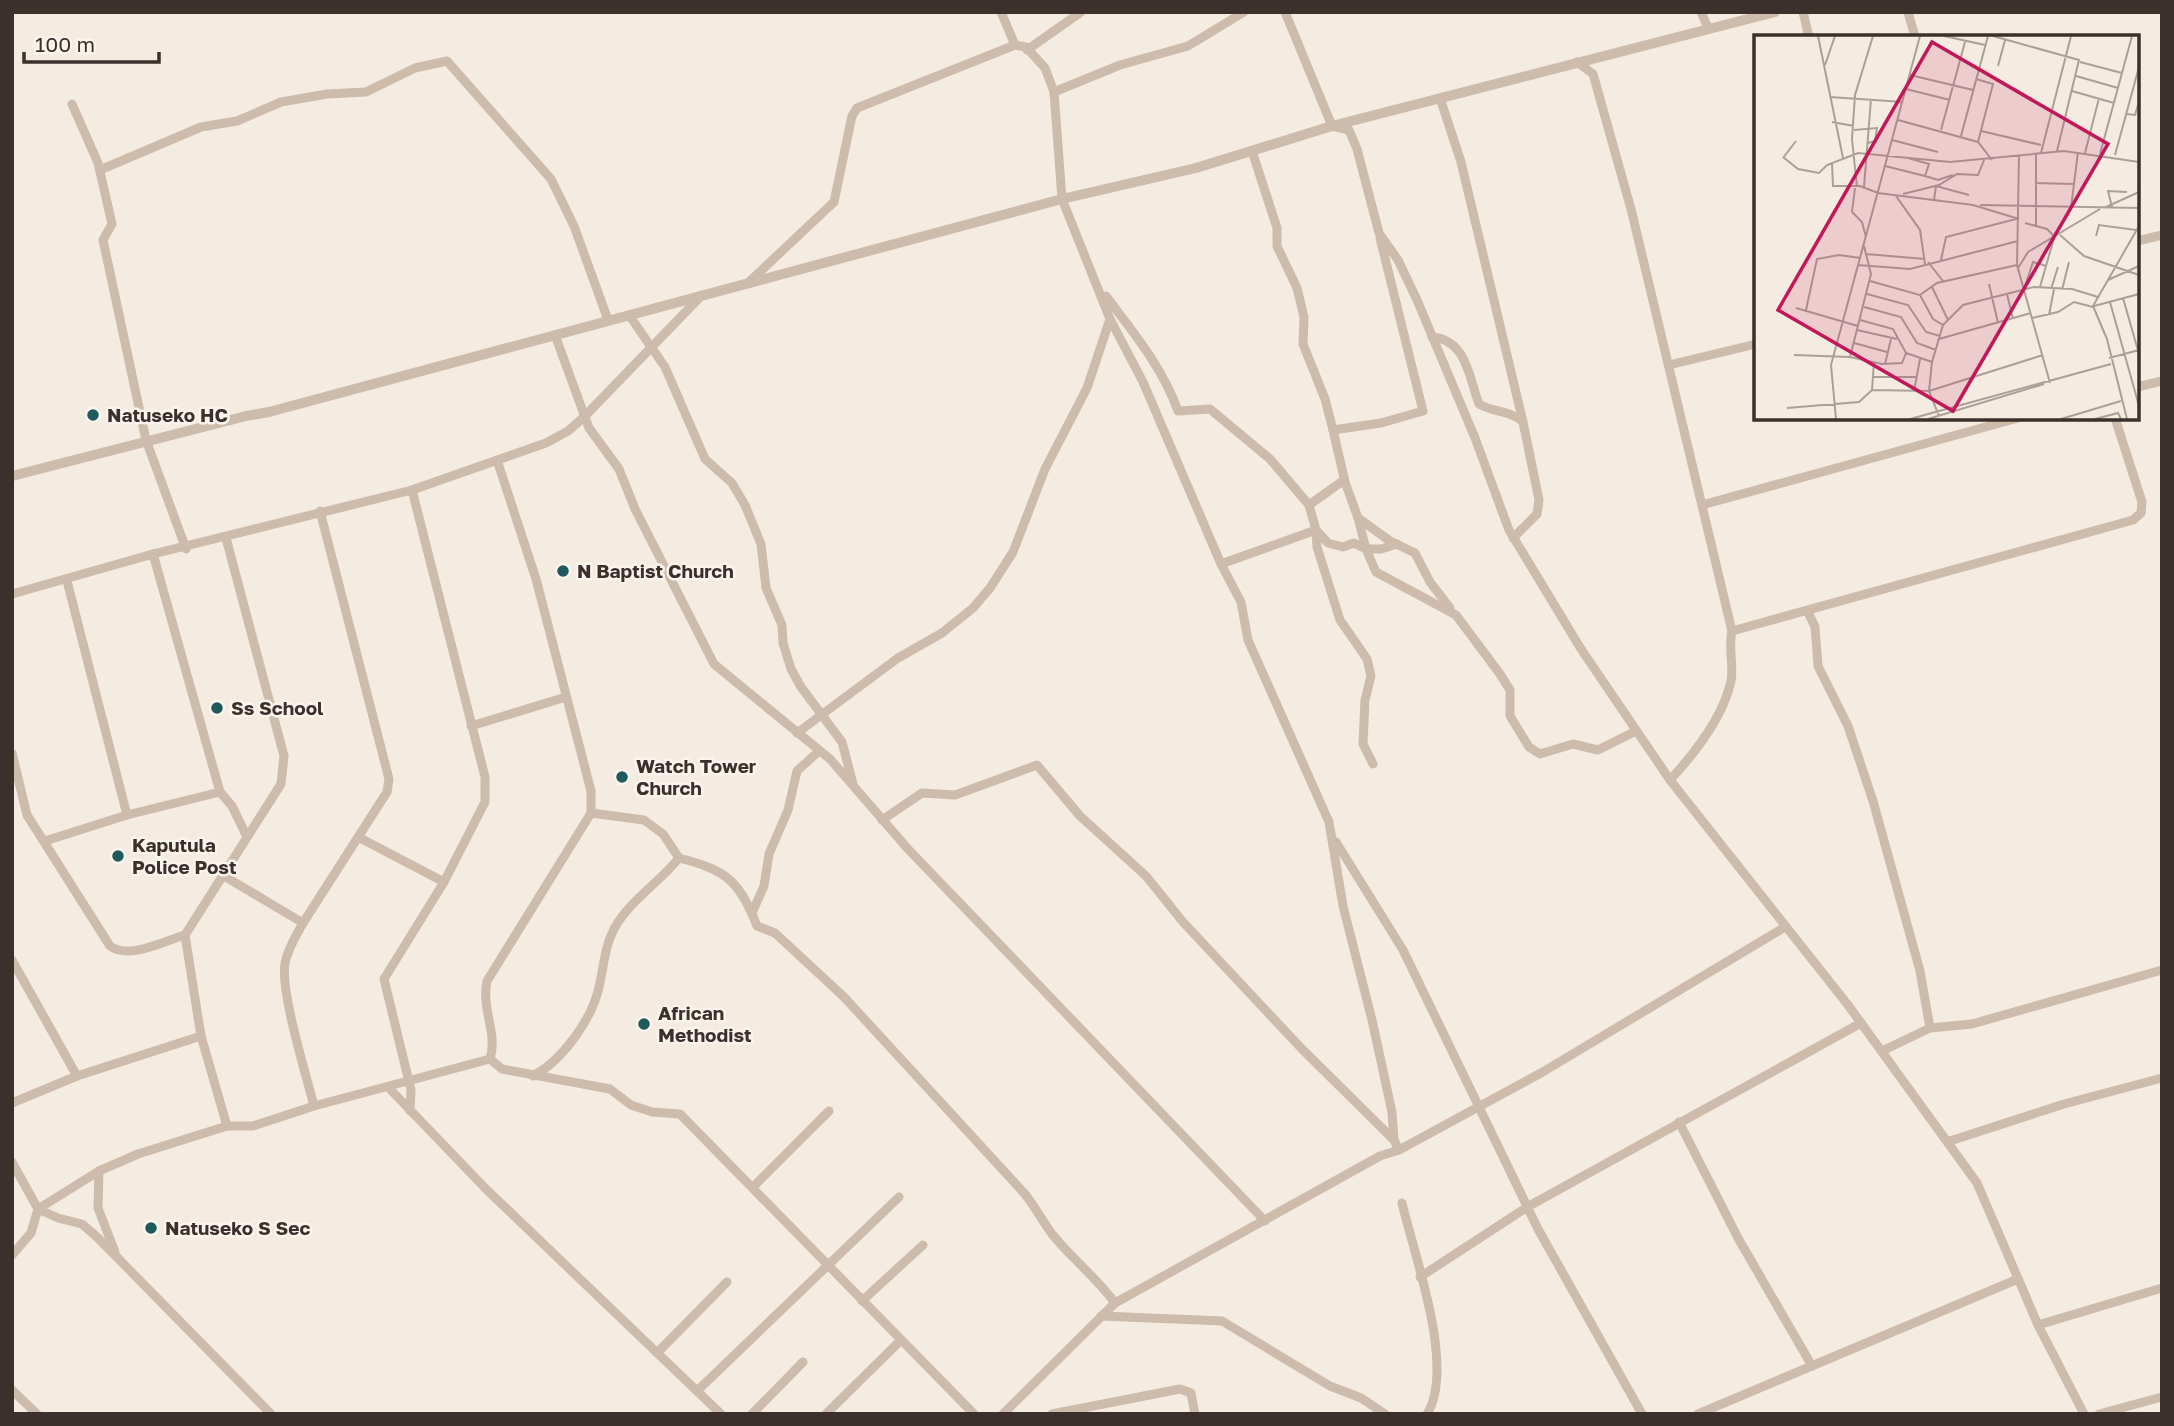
<svg xmlns="http://www.w3.org/2000/svg" width="2174" height="1426" viewBox="0 0 2174 1426" font-family="'Golos Text',sans-serif">
  <style>
    .lines { fill: none; stroke-linecap: round; stroke-linejoin: round }
    .minor { stroke: #cdbbac; stroke-width: 9 }
    .tertiary { stroke: #cdbbac; stroke-width: 10 }
    .poi-dot { fill: #1f5a5e; stroke: #fbf5ee; stroke-width: 2.5 }
    .labels { text-anchor: middle; stroke-width: 5; stroke-linejoin: round; paint-order: stroke }
    .poi-label { font-size: 19px; font-weight: bold; fill: #3b302b; stroke: #fbf5ee; text-anchor: start }
    .inset-road { fill: none; stroke: #aaa098; stroke-width: 2 }
    .view { fill: #c2185b; fill-opacity: 0.15; stroke: #c2185b; stroke-width: 3.5 }
    .inset-edge { fill: none; stroke: #3b302b; stroke-width: 3.5 }
  </style>
  <rect width="100%" height="100%" fill="#f4ebe1"/>
  <g class="lines">
    <!-- minor -->
    <g class="minor">
      <polyline points="1001,12 1015,45 1026,47 1045,68 1054,92 1062,199 1110,319 1143,382 1221,564 1241,602 1248,640 1329,822 1343,906 1372,1020 1392,1112 1394,1140 1399,1150"/>
      <polyline points="1285,12 1332,126 1349,130 1357,149 1379,233 1398,260 1417,300 1475,438 1509,530 1581,649 1670,780 1848,1005 1977,1183 2038,1325 2084,1414"/>
      <polyline points="1701,12 1708,28"/>
      <polyline points="1803,12 1809,37"/>
      <polyline points="1908,12 1915,37"/>
      <polyline points="1027,50 1081,12"/>
      <path d="M1577 62 1593 74 1631 209 1732 631C1728 648 1734 665 1731 681 1723 718 1695 753 1670 780"/>
      <polyline points="1054,92 1120,65 1188,46 1244,12"/>
      <polyline points="1440,98 1461,162 1523,422"/>
      <polyline points="72,104 98,163 112,224 103,240 146,440 186,549"/>
      <polyline points="1252,151 1277,228 1277,246 1297,288 1304,317 1303,344 1325,399 1333,430 1381,423 1423,411 1380,238"/>
      <polyline points="100,170 201,127 237,121 281,102 327,94 366,92 415,68 447,61 551,179 574,226 608,320"/>
      <polyline points="2137,241 2162,235"/>
      <polyline points="750,281 834,202 852,116 857,108 1015,45"/>
      <path d="M1106 296C1133 332 1163 368 1178 411L1210 409 1270 459 1309 505 1316 530 1328 543 1343 547 1354 543 1366 549 1376 572 1456 615 1500 674 1510 690V716L1529 747 1540 754 1573 744 1598 750 1636 731"/>
      <polyline points="629,315 665,367 705,459 732,483 745,505 761,544 766,588 782,625 783,643 791,669 801,687 842,742 853,784"/>
      <polyline points="555,335 589,428 619,469 635,509 714,664 830,759 908,849 1265,1221"/>
      <path d="M1432 337C1467 340 1469 378 1479 404 1494 413 1510 410 1523 422L1539 500 1537 514 1513 538"/>
      <polyline points="1669,365 1756,344"/>
      <polyline points="2137,387 2162,381"/>
      <polyline points="1333,430 1345,482 1358,518 1390,541 1415,553 1430,582 1450,608"/>
      <polyline points="1309,505 1344,480"/>
      <polyline points="1702,505 2018,418"/>
      <polyline points="1358,518 1366,549 1381,549 1397,544"/>
      <polyline points="226,538 284,756 281,784 185,935 201,1036 227,1126"/>
      <polyline points="153,554 220,792 232,806 247,837"/>
      <polyline points="1221,564 1316,530 1317,547 1340,620 1367,659 1371,676 1365,700 1363,744 1373,764"/>
      <polyline points="67,581 127,815"/>
      <polyline points="12,594 153,554 412,490 546,443 568,431 584,417 702,295"/>
      <polyline points="1808,612 1815,627 1818,666 1848,726 1873,801 1920,971 1930,1028"/>
      <polyline points="1732,631 2133,520 2141,513 2142,502 2115,418"/>
      <polyline points="471,726 566,697"/>
      <polyline points="797,733 898,658 942,633 973,608 990,588 1013,552 1045,469 1087,388 1110,319"/>
      <path d="M12 753 27 815 110 946C129 960 164 941 185 935"/>
      <path d="M591 813 644 820 663 834 679 858C726 870 739 880 757 926L775 933 844 997 1024 1193C1035 1206 1042 1221 1052 1234 1072 1259 1096 1277 1115 1303"/>
      <polyline points="882,820 922,793 955,795 1037,765 1080,816 1146,876 1183,922 1301,1048 1394,1140"/>
      <polyline points="360,838 444,882"/>
      <polyline points="45,841 127,815 220,792"/>
      <polyline points="1336,842 1403,950 1538,1229 1642,1414"/>
      <polyline points="224,876 303,923"/>
      <polyline points="752,913 764,886 769,854 788,810 797,771 819,751"/>
      <polyline points="12,960 77,1076"/>
      <polyline points="1882,1051 1930,1028 1972,1024 2162,970"/>
      <polyline points="490,1059 502,1069 610,1089 631,1105 652,1112 680,1114 974,1414"/>
      <path d="M533 1076C563 1060 592 1019 599 987 604 967 604 948 614 929 629 901 659 883 679 858"/>
      <polyline points="388,1087 486,1189 721,1414"/>
      <polyline points="12,1103 77,1076 201,1036"/>
      <path d="M314 1106C306 1074 280 991 285 963 288 948 296 936 303 923L387 792 389 779 320 511"/>
      <polyline points="410,1111 411,1090 384,979 444,882 485,802 485,777 412,490"/>
      <polyline points="1679,1122 1738,1238 1812,1366"/>
      <polyline points="1950,1141 2064,1104 2162,1078"/>
      <polyline points="12,1162 38,1209 58,1218 82,1224 98,1238 271,1414"/>
      <polyline points="99,1171 98,1208 115,1252"/>
      <polyline points="753,1187 829,1111"/>
      <path d="M1402 1203C1414 1255 1456 1367 1427 1414"/>
      <path d="M12 1255 31 1233 38 1209 99 1171 138 1154 227 1126H253L314 1106 490 1059C498 1033 481 1009 487 981L591 813V791L536 579 497 460"/>
      <polyline points="1420,1277 1529,1206 1861,1023"/>
      <polyline points="862,1301 923,1245"/>
      <polyline points="1101,1316 1222,1321 1330,1386 1361,1398 1385,1414"/>
      <polyline points="2038,1325 2162,1288"/>
      <polyline points="657,1353 727,1282"/>
      <polyline points="12,1390 37,1414"/>
      <polyline points="697,1391 899,1197"/>
      <polyline points="752,1414 803,1362"/>
      <polyline points="826,1414 901,1340"/>
      <polyline points="1003,1414 1115,1303 1380,1156 1399,1150 1541,1073 1785,927"/>
      <polyline points="1052,1414 1180,1389 1191,1393 1195,1414"/>
      <polyline points="1698,1414 2018,1279"/>
      <polyline points="2099,1414 2162,1397"/>
    </g>
    <!-- tertiary -->
    <polyline class="tertiary" points="12,476 246,416 269,412 1062,199 1196,168 1332,126 1775,12"/>
  </g>
  <!-- markers -->
  <g class="poi-dot">
    <circle cx="93" cy="415" r="7"/>
    <circle cx="563" cy="571" r="7"/>
    <circle cx="217" cy="708" r="7"/>
    <circle cx="622" cy="777" r="7"/>
    <circle cx="118" cy="856" r="7"/>
    <circle cx="644" cy="1024" r="7"/>
    <circle cx="151" cy="1228" r="7"/>
  </g>
  <g class="labels">
    <!-- poi labels -->
    <g class="poi-label">
      <text x="107" y="422">Natuseko HC</text>
      <text x="577" y="578">N Baptist Church</text>
      <text x="231" y="715">Ss School</text>
      <text x="636" y="773">Watch Tower<tspan x="636" dy="22">Church</tspan></text>
      <text x="132" y="852">Kaputula<tspan x="132" dy="22">Police Post</tspan></text>
      <text x="658" y="1020">African<tspan x="658" dy="22">Methodist</tspan></text>
      <text x="165" y="1235">Natuseko S Sec</text>
    </g>
  </g>
  <!-- overview -->
  <g transform="translate(1754 35)">
    <rect width="385" height="385" fill="#f4ebe1"/>
    <path class="inset-road" d="M64 1 89 123M190 1 231 10M239 1 325 25 303 116M326 27 368 38M71 30 81 1M244 31 251 5M156 40 219 55M322 41 364 53M222 44 239 49 224 107M152 54 196 65M318 56 360 68M76 62 149 67M372 79 381 80 385 67M144 85 224 107 238 125M78 87 100 91M100 95 123 93 121 106 114 108M187 95 211 7M227 96 287 110M207 101 234 1M138 105 184 117M287 118 317 1M331 118 345 63M346 119 378 1M361 120 385 32M265 121 263 230 296 348M29 122 44 134 65 138 73 130 104 118 196 127 310 116 385 127M29 123 42 106M78 128 79 151H106L124 158 219 170 265 184M131 131 171 141 175 129 154 123M171 141 184 145 199 140M281 148 320 149M103 152 98 104 101 60 119 1M110 152 117 64M101 153 98 177 108 187 112 202M149 159 185 150 203 139 224 140 230 125M142 161 166 195 171 229M180 165 182 151 215 160M226 170 385 173M352 172 385 157M358 172 354 156 373 157M317 173 324 117M271 188 293 194 301 202M282 191V119M306 200 330 221 385 240M342 201 345 190 382 195M112 219 171 224M187 225 192 202 262 184M174 227 189 246M104 230 156 234 264 206M264 233 274 217 346 174M354 245 385 231M116 246 166 260 179 284 189 290M235 249 244 288M178 252 194 285M286 252 300 203M270 254 279 227 292 231M297 254 304 232M308 255 315 227M113 259 154 270 172 297 186 301M253 259 259 284M166 260 183 248 263 230M369 263 385 319M356 267 385 371M340 271 385 259M110 272 147 282 163 308 182 315M42 273 104 291M52 275 63 224 85 220 106 223M295 280 300 254M278 283 304 277 320 267 339 272M106 285 139 294 152 318 178 327M103 295 143 304M185 304 277 278M100 308 133 317M40 320 96 322 128 329 148 328 152 318M96 322 117 239 110 211M355 323 385 315M131 329 137 304M118 342H162M118 355 175 356 289 320M160 356 166 324M33 373 105 367 118 355 120 327M185 381 175 356 178 327 189 290 209 270 280 252 318 254 344 262M82 384 77 330 166 1M156 384 357 329M174 384 290 349M307 384 367 366M341 384 364 378 367 384M373 384 353 304 339 271 385 191"/>
    <path class="view" d="M178 7 354 109 199 376 24 275Z"/>
    <rect width="385" height="385" class="inset-edge"/>
  </g>
  <!-- border -->
  <rect width="2174" height="1426" fill="none" stroke="#3b302b" stroke-width="28"/>
  <!-- scale -->
  <path d="M24 52v10h135v-10" fill="none" stroke="#3b302b" stroke-width="3.5"/>
  <text x="35" y="52" font-size="21" fill="#3b302b" stroke="#fbf5ee" stroke-width="5" paint-order="stroke">100 m</text>
</svg>
